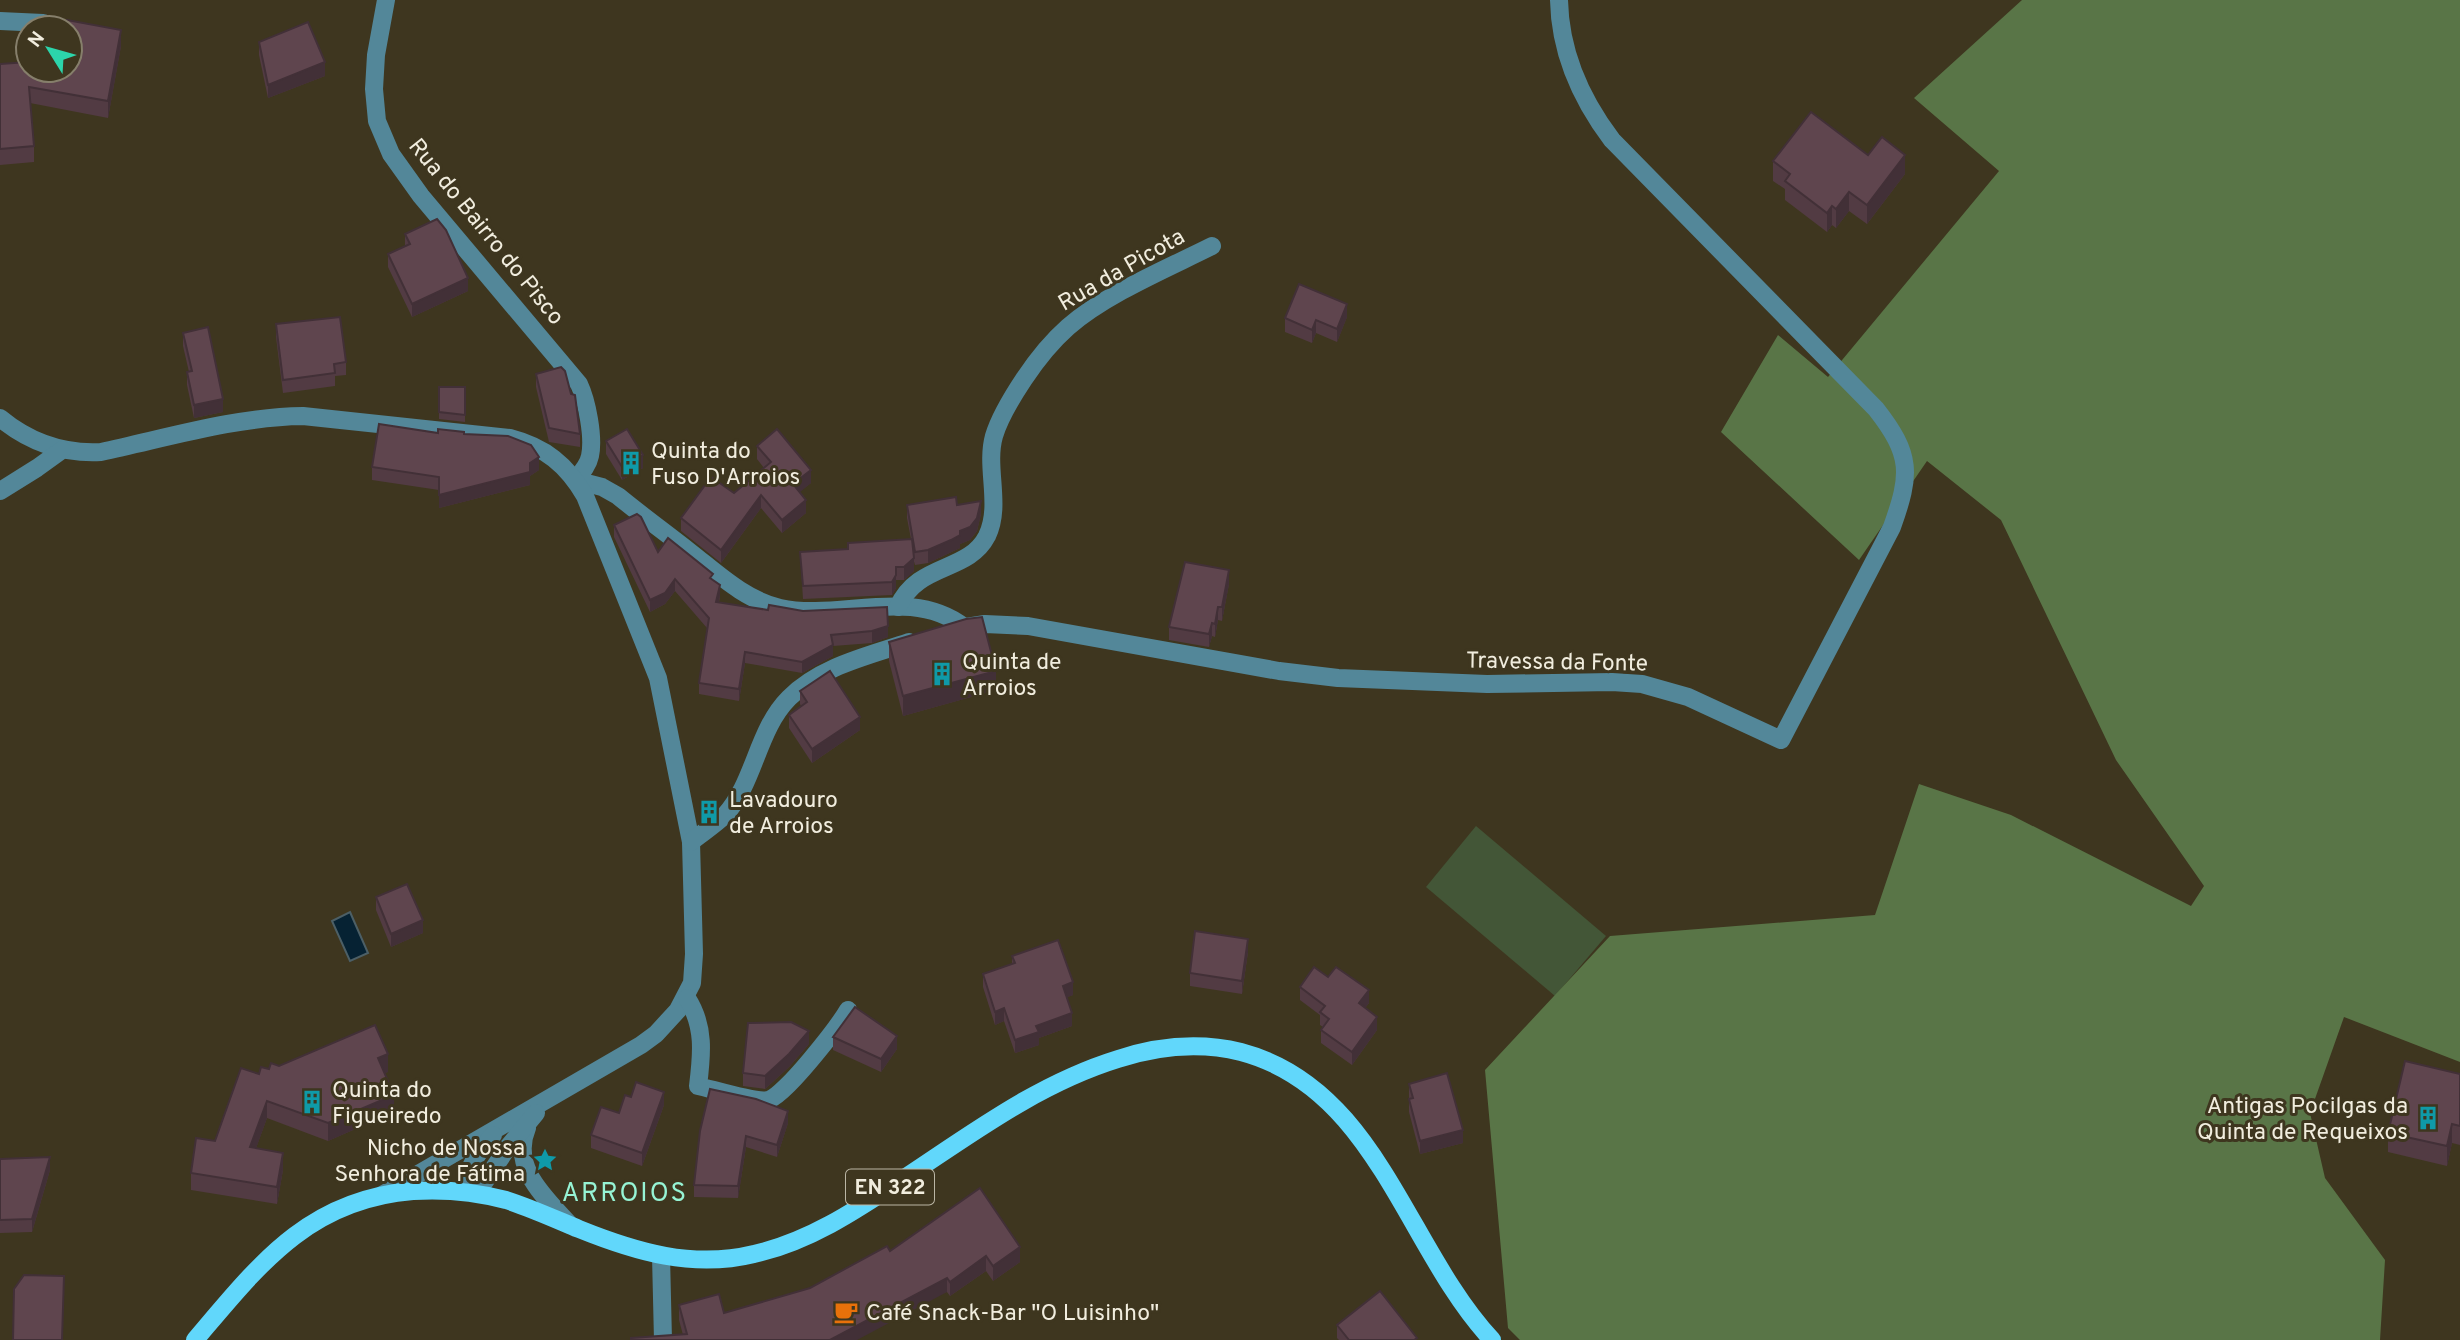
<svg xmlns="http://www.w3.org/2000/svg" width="2460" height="1340" viewBox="0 0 2460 1340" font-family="Overpass,sans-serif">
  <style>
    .green { fill: #435637 }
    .forest { fill: #597547 }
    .water { fill: #062233; stroke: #4c5f66; stroke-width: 2 }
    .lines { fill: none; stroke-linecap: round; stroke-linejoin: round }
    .minor { stroke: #538799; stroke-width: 18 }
    .major { stroke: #61d7fb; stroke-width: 18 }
    .wall { fill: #523b43 }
    .shaded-wall { fill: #423037 }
    .building { fill: #5f454e; stroke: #423037; stroke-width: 2 }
    .labels { text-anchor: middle; stroke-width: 6; stroke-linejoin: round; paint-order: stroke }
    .shield { fill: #3e361f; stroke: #bbb6a5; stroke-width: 2 }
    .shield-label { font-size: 21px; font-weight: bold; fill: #f1edde }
    .street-label { font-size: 23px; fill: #f1edde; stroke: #3e361f }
    .poi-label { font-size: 23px; fill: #f1edde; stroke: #3e361f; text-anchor: start }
    .quarter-label { font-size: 26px; letter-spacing: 2px; fill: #96f4d5; stroke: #3e361f }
  </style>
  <rect width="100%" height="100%" fill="#3e361f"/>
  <!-- green -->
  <polygon class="green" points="1476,826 1606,936 1555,996 1426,887"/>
  <!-- forest -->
  <polygon class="forest" points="2022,0 2460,0 2460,1062 2344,1017 2310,1113 2325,1178 2385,1260 2380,1340 1520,1340 1508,1328 1485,1070 1610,936 1875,915 1919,784 2011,815 2191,906 2204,886 2116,760 2001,520 1927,461 1859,560 1721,432 1778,335 1828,377 1999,171 1914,98"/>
  <!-- water -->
  <polygon class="water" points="350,912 368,953 350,961 332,921"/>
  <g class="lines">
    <!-- minor -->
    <g class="minor">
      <path d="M386 0 376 55 374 89 377 121 391 154 421 196 579 384C587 401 594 437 590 456 588 466 581 473 575 480L602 487 618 496C641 515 666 533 690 552 717 573 745 600 780 608 839 621 912 586 964 627"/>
      <polyline points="0,21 43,23"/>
      <path d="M0 418C29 442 64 454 101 452 167 438 235 417 303 416L510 438C545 447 567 465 585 496L658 678 691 842 694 954 692 983 678 1010 656 1034 641 1045 382 1195"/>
      <polyline points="0,491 37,468 62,450"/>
      <path d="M898 607C918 562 968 573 987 536 1002 505 985 468 994 436 1000 416 1012 397 1024 379 1036 361 1051 342 1068 327 1106 294 1166 269 1212 246"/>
      <path d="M960 628 985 624 1028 626 1279 671 1338 678 1487 684 1612 682 1642 684 1688 697 1781 740 1892 527C1911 474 1912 455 1876 409L1612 140C1581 99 1560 52 1559 0"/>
      <path d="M691 842C702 833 715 825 725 815 755 782 757 730 789 698 821 666 868 656 909 642"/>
      <path d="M687 998C705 1026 702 1054 698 1086 712 1089 756 1103 768 1100 784 1097 838 1027 848 1010"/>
      <path d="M527 1128C510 1168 546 1198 570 1225"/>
      <path d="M493 1135C479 1152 459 1171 477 1193L508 1147 536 1113"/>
      <polyline points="661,1256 663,1340"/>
    </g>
    <!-- major -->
    <path class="major" d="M195 1340C258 1266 308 1199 413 1191 445 1189 476 1192 506 1200 531 1208 555 1219 579 1229 636 1252 693 1269 754 1254 808 1242 855 1211 900 1181 970 1135 1037 1084 1118 1059 1158 1046 1200 1042 1241 1052 1377 1088 1406 1248 1492 1340"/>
  </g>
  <!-- wall -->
  <g class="wall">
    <polygon points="259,42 325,76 268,98 259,55"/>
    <polygon points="121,46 108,118 30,103 34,146 34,162 0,165 0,64 28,70"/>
    <polygon points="1868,155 1905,174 1867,224 1849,211 1836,228 1832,225 1827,232 1785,200 1785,189 1773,181 1773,161"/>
    <polygon points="405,234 468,291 412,317 388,267 388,254 405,246"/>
    <polygon points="1347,317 1337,342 1316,333 1312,343 1285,332 1285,318"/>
    <polygon points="276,324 346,362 346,375 335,376 335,386 283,393 276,337"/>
    <polygon points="183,333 223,412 194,418 187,385 187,372 189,372 183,346"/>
    <polygon points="536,374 580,434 580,447 549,442 536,387"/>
    <polygon points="439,387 465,387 465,422 439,419"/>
    <polygon points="438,433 464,434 539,470 530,476 530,485 439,508 439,490 372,480 372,467"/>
    <polygon points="606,441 643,468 622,480 606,454"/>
    <polygon points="757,446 811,483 799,492 806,513 782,533 761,508 721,563 681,531 681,518 734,493 764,468 757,459"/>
    <polygon points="907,505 957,505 981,514 977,531 970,540 960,544 960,548 928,563 915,565 913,558 914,571 904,580 896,580 896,588 892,595 803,599 800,552 848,549 911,539 907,518"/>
    <polygon points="614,525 658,552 713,580 720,596 719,603 768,610 803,611 887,607 888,637 872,643 833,646 833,656 802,673 745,663 739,701 699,694 699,683 707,628 675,591 665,604 650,612 614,537"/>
    <polygon points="1229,584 1222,621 1218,620 1215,637 1212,636 1209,647 1169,640 1169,627"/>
    <polygon points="889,642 996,690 903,716 889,661"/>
    <polygon points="800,691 860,730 812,763 789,728 789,715 801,706 800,704"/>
    <polygon points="376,897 423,933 391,947 376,910"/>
    <polygon points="1248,952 1242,994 1190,986 1190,973"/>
    <polygon points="1012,956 1073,995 1067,997 1072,1026 1039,1038 1039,1045 1015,1053 1004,1021 995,1025 983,987 983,974 1012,964"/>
    <polygon points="1328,977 1369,1003 1365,1008 1377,1030 1352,1065 1321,1043 1321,1030 1323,1027 1320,1025 1320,1015 1300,1000 1300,987"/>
    <polygon points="833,1037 897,1049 881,1072 833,1050"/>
    <polygon points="809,1044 789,1067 765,1089 743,1086 743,1073"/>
    <polygon points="279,1066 388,1072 384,1073 394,1112 328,1141 267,1118 256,1148 283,1170 277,1204 191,1190 191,1173 215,1141 259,1074 269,1069"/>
    <polygon points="2460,1074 2460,1145 2452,1143 2447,1166 2388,1152 2388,1133"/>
    <polygon points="1409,1084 1463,1143 1420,1154 1409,1112"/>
    <polygon points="664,1105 642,1166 591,1148 591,1135 619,1113"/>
    <polygon points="788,1123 777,1157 746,1147 738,1198 694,1197 694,1185 700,1131"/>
    <polygon points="0,1159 50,1170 32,1232 0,1233"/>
    <polygon points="980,1188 1020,1262 993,1281 986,1271 950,1296 947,1292 683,1335 679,1320 679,1305 724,1313 810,1288 890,1251"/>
    <polygon points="1337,1325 1417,1340 1339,1340 1337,1338"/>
  </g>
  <!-- shaded-wall -->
  <g class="shaded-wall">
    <polygon points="121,30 121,46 108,118 108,101"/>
    <polygon points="325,62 325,76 268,98 268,85"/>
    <polygon points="1905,155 1905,174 1867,224 1867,205"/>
    <polygon points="1849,192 1849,211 1836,228 1836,209"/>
    <polygon points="1832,206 1832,225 1827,232 1827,213"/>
    <polygon points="468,278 468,291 412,317 412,304"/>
    <polygon points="1347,304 1347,317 1337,342 1337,329"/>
    <polygon points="1316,320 1316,333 1312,343 1312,330"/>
    <polygon points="223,399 223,412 194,418 194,405"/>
    <polygon points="643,455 643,468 622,480 622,467"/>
    <polygon points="539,457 539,470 530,476 530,485 439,508 439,495 530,463"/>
    <polygon points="811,470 811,483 793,498 793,484"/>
    <polygon points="761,495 761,508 721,563 721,550"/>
    <polygon points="806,500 806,513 782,533 782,520"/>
    <polygon points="981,501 981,514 977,531 970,540 960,544 960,548 928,563 928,550"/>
    <polygon points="914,558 914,571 904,580 904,567"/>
    <polygon points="1229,570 1229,584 1222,621 1222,607"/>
    <polygon points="896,575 896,588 892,595 892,582"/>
    <polygon points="675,579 675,591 665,604 650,612 650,600"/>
    <polygon points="720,585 720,596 716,614 716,602"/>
    <polygon points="1218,607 1218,620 1215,637 1215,624"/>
    <polygon points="1212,623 1212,636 1209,647 1209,634"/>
    <polygon points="888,626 888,637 872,643 872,631"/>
    <polygon points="833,645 833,656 802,673 802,662"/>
    <polygon points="745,652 745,663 739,701 739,689"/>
    <polygon points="996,671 996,690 903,716 903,696"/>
    <polygon points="860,717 860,730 812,763 812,749"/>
    <polygon points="423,920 423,933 391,947 391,934"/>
    <polygon points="1248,939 1248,952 1242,994 1242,981"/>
    <polygon points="1073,982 1073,995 1063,999 1063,986"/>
    <polygon points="1369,990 1369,1003 1359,1016 1359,1003"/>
    <polygon points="1004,1008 1004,1021 995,1025 995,1012"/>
    <polygon points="1072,1013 1072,1026 1039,1038 1039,1045 1015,1053 1015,1040 1036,1026"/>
    <polygon points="1377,1017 1377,1030 1352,1065 1352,1052"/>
    <polygon points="809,1031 809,1044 789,1067 765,1089 765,1076"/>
    <polygon points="897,1036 897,1049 881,1072 881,1059"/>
    <polygon points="388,1054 388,1072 378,1076 378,1058"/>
    <polygon points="664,1092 664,1105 642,1166 642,1153"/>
    <polygon points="394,1095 394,1112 328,1141 328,1123"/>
    <polygon points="267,1101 267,1118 250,1165 250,1147"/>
    <polygon points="788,1111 788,1123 777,1157 777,1145"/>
    <polygon points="2452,1124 2452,1143 2447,1166 2447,1146"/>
    <polygon points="1463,1130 1463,1143 1420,1154 1420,1141"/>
    <polygon points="746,1136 746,1147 738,1198 738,1186"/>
    <polygon points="283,1153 283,1170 277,1204 277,1187"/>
    <polygon points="50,1157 50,1170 32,1232 32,1219"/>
    <polygon points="1020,1247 1020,1262 993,1281 993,1266"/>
    <polygon points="986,1256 986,1271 950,1296 950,1282"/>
    <polygon points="947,1278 947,1292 857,1340 830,1340"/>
  </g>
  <!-- building -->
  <g class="building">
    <polygon points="67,20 121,30 108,101 29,87 34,146 0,149 0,64 28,62 28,70 70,70 70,28 65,28"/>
    <polygon points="308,22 325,62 268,85 259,42"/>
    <polygon points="1811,112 1868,155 1882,137 1905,155 1867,205 1849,192 1836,209 1832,206 1827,213 1785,181 1790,174 1773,161"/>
    <polygon points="437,219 446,230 468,278 412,304 388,254 410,244 405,234"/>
    <polygon points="1299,284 1347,304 1337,329 1316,320 1312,330 1285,318"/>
    <polygon points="340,317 346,362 334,364 335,373 283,380 276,324"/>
    <polygon points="208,327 223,399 194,405 187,372 192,371 183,333"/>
    <polygon points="561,367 565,371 571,394 575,395 580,434 549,428 536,374"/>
    <polygon points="439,387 465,387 465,415 439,412"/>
    <polygon points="379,424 438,433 438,429 464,432 464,434 508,436 531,445 539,457 530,463 530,472 439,495 439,477 372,467"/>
    <polygon points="627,429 643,455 622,467 606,441"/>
    <polygon points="777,429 811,470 793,484 806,500 782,520 761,495 721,550 681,518 711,477 734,493 771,462 757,446"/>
    <polygon points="956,497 957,505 981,501 977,518 970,527 960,531 960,535 951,540 928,550 915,552 907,505"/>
    <polygon points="637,514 641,517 658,552 668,538 713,574 710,578 720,585 716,602 768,610 769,605 803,611 887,607 888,626 872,631 831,635 833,645 802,662 745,652 739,689 699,683 709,618 675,579 665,593 650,600 614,525"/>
    <polygon points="912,539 914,558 904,567 896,567 896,575 892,582 803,586 800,552 848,549 848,543"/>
    <polygon points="1185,562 1229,570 1222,607 1218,607 1215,624 1212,623 1209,634 1169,627"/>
    <polygon points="982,617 996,671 903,696 889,642 966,619"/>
    <polygon points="830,671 860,717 812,749 789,715 807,702 800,691"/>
    <polygon points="407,884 423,920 391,934 376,897"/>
    <polygon points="1195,931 1248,939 1242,981 1190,973"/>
    <polygon points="1058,940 1073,982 1063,986 1072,1013 1036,1026 1039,1032 1015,1040 1004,1008 995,1012 983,974 1015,963 1012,956"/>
    <polygon points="1314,967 1328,977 1336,967 1369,990 1359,1003 1377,1017 1352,1052 1321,1030 1329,1019 1320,1012 1325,1006 1300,987"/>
    <polygon points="855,1007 897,1036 881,1059 833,1037"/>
    <polygon points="791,1022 809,1031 789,1054 765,1076 743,1073 748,1023"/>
    <polygon points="375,1025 388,1054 378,1058 394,1095 328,1123 267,1101 250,1147 283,1153 277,1187 191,1173 196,1138 215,1141 241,1068 259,1074 261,1067 269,1069 271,1063 279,1066"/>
    <polygon points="2405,1061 2460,1074 2460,1126 2452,1124 2447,1146 2388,1133"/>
    <polygon points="1447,1073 1463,1130 1420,1141 1409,1099 1413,1098 1409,1084"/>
    <polygon points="636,1082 664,1092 642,1153 591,1135 601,1107 619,1113 625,1095 631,1097"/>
    <polygon points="710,1089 756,1099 788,1111 777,1145 746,1136 738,1186 694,1185 700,1131"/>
    <polygon points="50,1157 32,1219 0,1220 0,1159"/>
    <polygon points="980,1188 1020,1247 993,1266 986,1256 950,1282 947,1278 830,1340 631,1340 631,1338 687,1334 679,1305 719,1294 724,1313 810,1288 887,1246 890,1251"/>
    <polygon points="24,1275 64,1276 62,1340 13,1340 14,1289"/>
    <polygon points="1380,1291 1417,1338 1414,1340 1349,1340 1337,1325"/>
  </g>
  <!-- icons -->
  <defs>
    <g id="building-bare" transform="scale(1.89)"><path d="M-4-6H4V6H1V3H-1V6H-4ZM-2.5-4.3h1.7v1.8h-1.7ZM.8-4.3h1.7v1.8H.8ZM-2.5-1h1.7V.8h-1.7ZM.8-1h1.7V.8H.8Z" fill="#0f9aa8" stroke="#3e361f" stroke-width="2.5" paint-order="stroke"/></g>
    <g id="sight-bare" transform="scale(1.89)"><path d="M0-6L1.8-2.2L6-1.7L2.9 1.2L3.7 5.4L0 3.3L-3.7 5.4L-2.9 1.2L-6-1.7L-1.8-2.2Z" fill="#0f9aa8" stroke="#3e361f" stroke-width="2.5" paint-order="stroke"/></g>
    <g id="cafe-bare" transform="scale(1.89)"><path d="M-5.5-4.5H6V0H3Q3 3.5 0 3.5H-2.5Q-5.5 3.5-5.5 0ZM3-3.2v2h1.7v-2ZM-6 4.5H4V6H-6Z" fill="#e8710a" stroke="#3e361f" stroke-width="2.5" paint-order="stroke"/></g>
  </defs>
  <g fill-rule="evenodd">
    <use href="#building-bare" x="631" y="463"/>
    <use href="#building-bare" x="942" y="674"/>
    <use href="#building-bare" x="709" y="812"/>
    <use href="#building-bare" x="312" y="1102"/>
    <use href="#building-bare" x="2428" y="1118"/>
    <use href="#sight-bare" x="545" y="1160"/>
    <use href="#cafe-bare" x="846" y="1312"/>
  </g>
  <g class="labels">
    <!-- shield labels -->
    <rect class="shield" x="846" y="1169.5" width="88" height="35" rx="5"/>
    <g class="shield-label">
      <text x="890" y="1194">EN 322</text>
    </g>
    <!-- street labels -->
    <g class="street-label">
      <text transform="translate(487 231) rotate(51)" y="8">Rua do Bairro do Pisco</text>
      <text transform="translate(1121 269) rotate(-30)" y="8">Rua da Picota</text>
      <text transform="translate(1557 661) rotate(1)" y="8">Travessa da Fonte</text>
    </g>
    <!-- poi labels -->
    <g class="poi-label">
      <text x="651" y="458">Quinta do<tspan x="651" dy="26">Fuso D'Arroios</tspan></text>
      <text x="962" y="669">Quinta de<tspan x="962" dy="26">Arroios</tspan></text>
      <text x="729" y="807">Lavadouro<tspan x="729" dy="26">de Arroios</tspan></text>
      <text x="332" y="1097">Quinta do<tspan x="332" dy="26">Figueiredo</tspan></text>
      <text x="2408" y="1113" text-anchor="end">Antigas Pocilgas da<tspan x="2408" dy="26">Quinta de Requeixos</tspan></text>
      <text x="525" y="1155" text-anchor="end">Nicho de Nossa<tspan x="525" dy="26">Senhora de Fátima</tspan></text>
      <text x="866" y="1320">Café Snack-Bar "O Luisinho"</text>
    </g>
    <!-- quarter labels -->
    <g class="quarter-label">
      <text x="625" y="1201">ARROIOS</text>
    </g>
  </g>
  <!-- north arrow -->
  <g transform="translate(49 49) rotate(307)"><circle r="33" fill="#3e361f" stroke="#867f6b" stroke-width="2"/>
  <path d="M0-5L12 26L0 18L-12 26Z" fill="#2cd5ab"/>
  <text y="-10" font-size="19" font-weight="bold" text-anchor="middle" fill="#f1edde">N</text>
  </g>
</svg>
